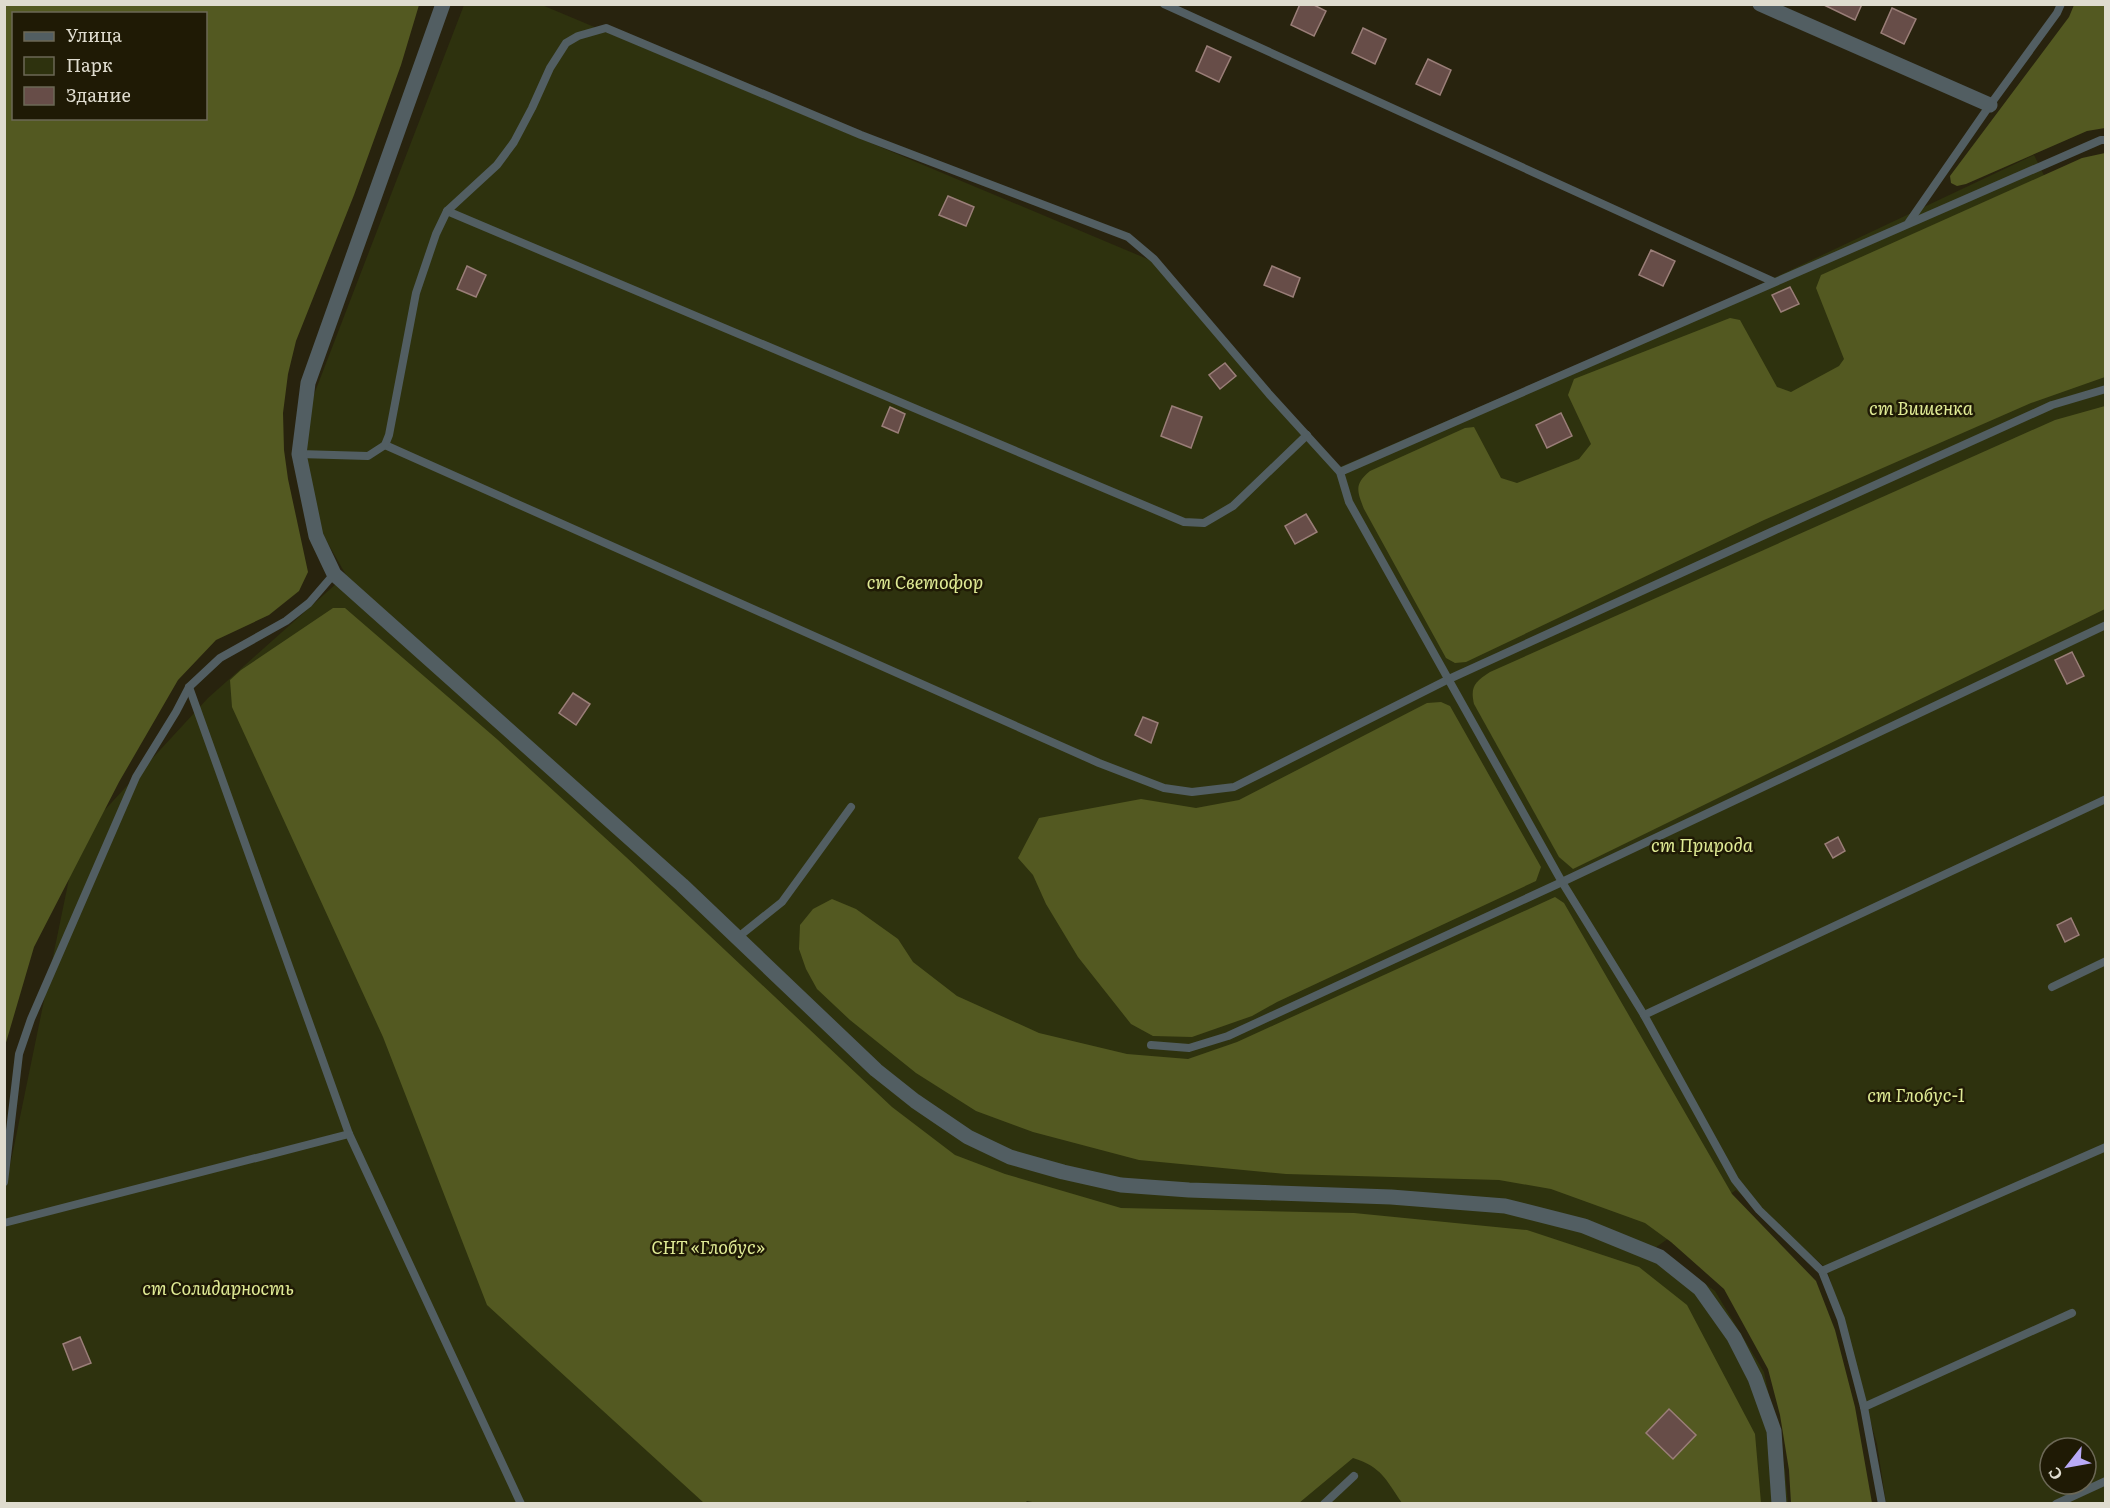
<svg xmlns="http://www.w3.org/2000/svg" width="2110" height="1508" viewBox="0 0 2110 1508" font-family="Literata,serif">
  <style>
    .green { fill: #2e320e; fill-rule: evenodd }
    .forest { fill: #535921; fill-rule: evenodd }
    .building { fill: #674d48; stroke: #9a7e78; stroke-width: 1.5 }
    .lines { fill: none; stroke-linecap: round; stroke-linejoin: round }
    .service { stroke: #525e62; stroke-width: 8 }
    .minor { stroke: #525e62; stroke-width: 15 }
    .labels { text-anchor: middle; stroke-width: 5; stroke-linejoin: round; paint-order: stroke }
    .park-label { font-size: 18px; font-style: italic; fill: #e0eb95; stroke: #1f1a05 }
  </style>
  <rect width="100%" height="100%" fill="#28230e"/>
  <!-- green -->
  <path class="green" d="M464 5H542L1157 263 1335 469 1727 300 2034 155 2105 299V1503H1886L1877 1444 1827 1269 1736 1190 1655 1248 1715 1291 1764 1372 1785 1470 1788 1503 5 1504V1190L77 840 208 698 346 575 310 512 303 423ZM2050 1448H2086V1484H2050Z"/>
  <!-- forest -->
  <g class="forest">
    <path d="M5 4 419 5 401 65 354 195 296 341 288 374 283 413 284 450 288 479 308 572 299 591 269 615 216 640 178 680 119 782 34 947 5 1046ZM14 14H206V118H14Z"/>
    <polygon points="2074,5 2105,5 2105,128 2087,131 1966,184 1957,186 1951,183 1950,176 2069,17"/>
    <path d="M2105 153V377L2031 403 1764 520 1466 662 1455 663 1446 658 1364 509C1357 491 1354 484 1370 471L1465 428 1474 427 1501 478 1517 483 1579 459 1591 444 1568 395 1574 379 1730 318 1740 320 1777 387 1791 392 1839 366 1844 359 1816 288 1821 275 2082 158Z"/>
    <path d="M2105 406V609L1573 869 1559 857 1474 704C1470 686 1475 682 1490 672L2055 420Z"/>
    <path d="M333 608H345L498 740 626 857 892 1107 955 1155 1005 1174 1121 1208 1354 1213 1527 1230 1639 1267 1687 1305 1755 1434 1761 1503H1402C1386 1480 1382 1467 1353 1458L1299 1503 1043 1504 1027 1501 1024 1504 704 1503 487 1305 383 1037 232 707 230 680 241 670Z"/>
    <polygon points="1441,702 1450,706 1541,867 1536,881 1277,1002 1252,1016 1192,1037 1153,1036 1131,1024 1078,957 1046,904 1033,875 1018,858 1039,818 1141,799 1196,808 1239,800 1427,703"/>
    <polygon points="1555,897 1564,903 1732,1194 1816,1281 1835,1330 1855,1407 1872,1503 1791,1503 1789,1470 1780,1415 1768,1369 1724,1289 1671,1242 1645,1223 1551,1189 1499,1180 1286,1174 1139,1160 1033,1132 976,1111 916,1073 850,1020 817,989 806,969 799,949 800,925 813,909 832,899 856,909 898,939 913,962 957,996 1039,1033 1127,1054 1188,1059 1237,1042"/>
  </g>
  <!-- building -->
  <g class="building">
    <polygon points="1300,4 1312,4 1326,11 1314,36 1291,25"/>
    <polygon points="1822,4 1862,4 1855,20"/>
    <polygon points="1892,8 1916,19 1904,44 1881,33"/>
    <polygon points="1363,28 1386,39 1375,64 1352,53"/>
    <polygon points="1207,46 1231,57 1219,82 1196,71"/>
    <polygon points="1428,59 1451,70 1440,95 1416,84"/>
    <polygon points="948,196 974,207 966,226 939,215"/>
    <polygon points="1651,250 1675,261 1663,286 1639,275"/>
    <polygon points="467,266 486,275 476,297 457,289"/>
    <polygon points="1272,266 1300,278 1293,297 1264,285"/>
    <polygon points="1790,287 1799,304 1781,312 1772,295"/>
    <polygon points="1225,363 1236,376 1220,389 1209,375"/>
    <polygon points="1172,406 1202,417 1191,448 1161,436"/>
    <polygon points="890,407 905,414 898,433 882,426"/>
    <polygon points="1561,413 1572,436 1547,448 1536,425"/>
    <polygon points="1306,514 1317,532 1295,544 1285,526"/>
    <polygon points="2072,652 2084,676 2067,684 2055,660"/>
    <polygon points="573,693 590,704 576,725 559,713"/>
    <polygon points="1143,717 1158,723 1151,743 1135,735"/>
    <polygon points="1838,837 1845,851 1833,858 1825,844"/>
    <polygon points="2071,918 2079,935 2065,942 2057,925"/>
    <polygon points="80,1337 91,1363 73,1370 63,1344"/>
    <polygon points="1669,1409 1696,1435 1673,1459 1646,1433"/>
  </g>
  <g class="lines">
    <!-- service -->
    <g class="service">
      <polyline points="1164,4 1774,282"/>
      <polyline points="447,211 1184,522 1204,523 1233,506 1307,435"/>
      <polyline points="1909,222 1990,105 2057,13 2061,4"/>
      <polyline points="385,445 1099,763 1164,788 1192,792 1234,787 1449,679 1771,532 2052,405 2106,389"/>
      <polyline points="299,454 368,456 385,445 389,435 416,293 436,234 447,211 497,165 514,142 532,108 550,68 566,43 578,36 606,28 861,135 1128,237 1154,259 1269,394 1340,472 1349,502 1562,882 1644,1015 1735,1180 1759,1210 1822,1271 1841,1319 1864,1407 1882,1504"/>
      <polyline points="1340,472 2101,140 2106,140"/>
      <polyline points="189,687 349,1134 521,1504"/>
      <polyline points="737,938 782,902 851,807"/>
      <polyline points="2052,987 2106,961"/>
      <polyline points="1644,1015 2106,799"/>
      <polyline points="1151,1045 1189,1048 1228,1036 1562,882 2106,625"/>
      <polyline points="4,1182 19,1054 31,1019 136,777 176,712 189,687 220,658 286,621 309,603 334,574"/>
      <polyline points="4,1223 349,1134"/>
      <polyline points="1822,1271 2106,1147"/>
      <polyline points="1864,1407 2072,1313"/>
      <polyline points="1324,1504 1354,1476"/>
      <polyline points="2056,1504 2106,1481"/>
    </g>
    <!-- minor -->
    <g class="minor">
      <polyline points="443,4 308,383 299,454 316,536 334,574 682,885 876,1070 915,1101 968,1137 1010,1157 1063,1172 1121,1185 1189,1190 1391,1197 1505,1206 1584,1226 1660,1257 1700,1289 1734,1337 1755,1378 1774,1431 1779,1504"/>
      <polyline points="1760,4 1990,105"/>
    </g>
  </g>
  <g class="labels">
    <!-- park labels -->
    <g class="park-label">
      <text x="1921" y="415">ст Вишенка</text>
      <text x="925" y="589">ст Светофор</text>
      <text x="1702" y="852">ст Природа</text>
      <text x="1916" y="1102">ст Глобус-1</text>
      <text x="708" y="1254">СНТ «Глобус»</text>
      <text x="218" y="1295">ст Солидарность</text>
    </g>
  </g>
  <!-- border -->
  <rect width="2110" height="1508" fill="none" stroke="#dfdccf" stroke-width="12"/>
  <!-- legend -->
  <rect x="12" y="12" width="195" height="108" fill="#1f1a05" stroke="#6c6856" stroke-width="1.5"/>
  <rect x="24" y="32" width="30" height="9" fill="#525e62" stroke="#6c6856" stroke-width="1.5"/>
  <text x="66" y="42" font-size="18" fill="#dfdccf">Улица</text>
  <rect x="24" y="57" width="30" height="18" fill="#2e320e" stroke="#6c6856" stroke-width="1.5"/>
  <text x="66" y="72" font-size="18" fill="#dfdccf">Парк</text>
  <rect x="24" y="87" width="30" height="18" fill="#674d48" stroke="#6c6856" stroke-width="1.5"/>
  <text x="66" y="102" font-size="18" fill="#dfdccf">Здание</text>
  <!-- north arrow -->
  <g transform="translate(2068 1466) rotate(239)"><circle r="28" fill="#1f1a05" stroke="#6c6856" stroke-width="1.5"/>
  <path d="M0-4.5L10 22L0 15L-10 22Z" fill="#b9aaf7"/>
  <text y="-9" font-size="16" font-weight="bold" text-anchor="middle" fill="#dfdccf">С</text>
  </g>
</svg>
